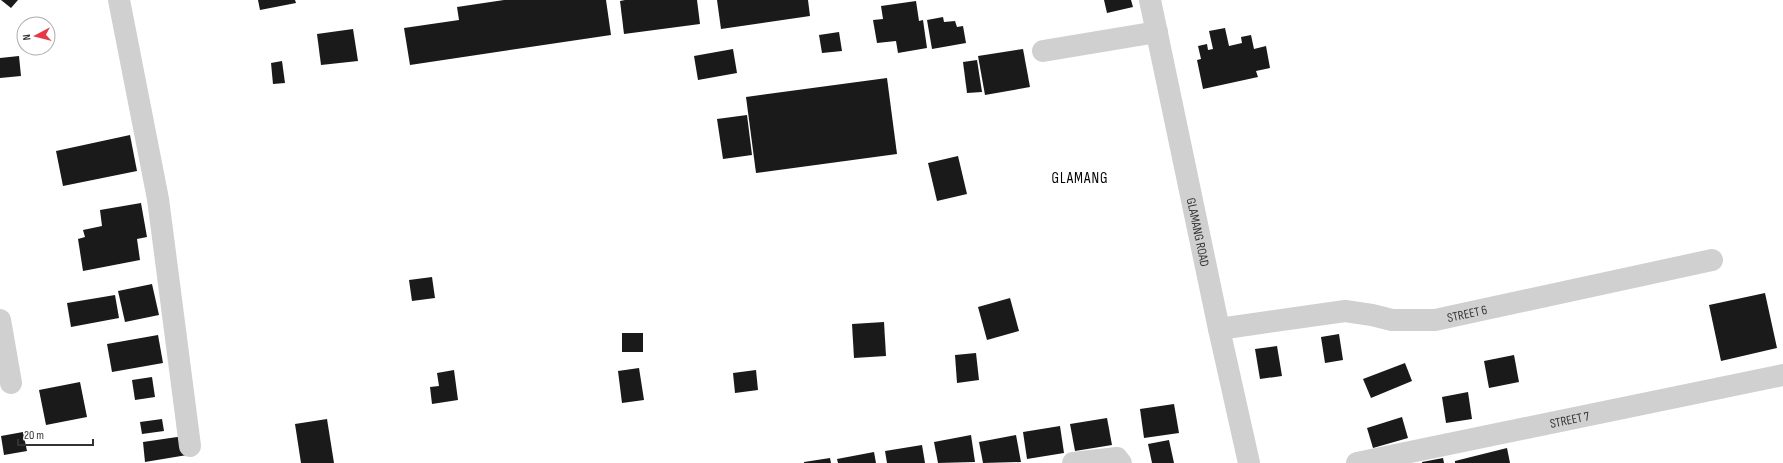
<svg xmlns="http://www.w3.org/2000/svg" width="1783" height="463" viewBox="0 0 1783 463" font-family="'Sofia Sans Condensed',sans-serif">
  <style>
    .building { fill: #1a1a1a }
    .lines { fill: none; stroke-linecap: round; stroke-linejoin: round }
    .minor { stroke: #d0d0d0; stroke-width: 22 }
    .labels { text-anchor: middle; stroke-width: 4; stroke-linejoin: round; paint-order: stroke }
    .street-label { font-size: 13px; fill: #333; stroke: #fff }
    .quarter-label { font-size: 15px; letter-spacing: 1px; fill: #000; stroke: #fff }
  </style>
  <rect width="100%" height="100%" fill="#fff"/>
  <!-- building -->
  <g class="building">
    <polygon points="1,0 18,0 11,8"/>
    <polygon points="258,0 295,0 296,3 260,10"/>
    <polygon points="504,0 606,0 611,35 410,65 404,28 459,20 457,7"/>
    <polygon points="625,0 697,0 700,24 624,34 620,1"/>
    <polygon points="717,0 808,0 810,16 721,29"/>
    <polygon points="1104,0 1131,0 1133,7 1107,13"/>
    <polygon points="916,1 919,21 923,20 927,48 898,53 896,41 877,43 873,20 883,19 881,6"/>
    <polygon points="943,17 944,22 955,21 957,27 963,26 966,43 932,49 927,20"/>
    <polygon points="1225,28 1229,46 1242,43 1241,37 1251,35 1254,49 1266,46 1270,68 1256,71 1258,77 1203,89 1197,60 1201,59 1198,46 1207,44 1208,50 1213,49 1209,31"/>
    <polygon points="353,29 358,61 321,65 317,34"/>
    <polygon points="839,32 842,51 822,53 819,35"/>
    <polygon points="733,49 737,73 698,80 694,56"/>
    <polygon points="1023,49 1030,87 985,95 978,56"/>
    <polygon points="19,56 21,76 0,78 0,58"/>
    <polygon points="977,60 982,92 967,93 963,62"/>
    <polygon points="282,61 285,83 273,84 271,63"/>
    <polygon points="887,78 897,154 756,173 746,97"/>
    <polygon points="747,115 752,155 723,159 717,119"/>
    <polygon points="130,135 137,171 63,186 56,151"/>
    <polygon points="958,156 967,194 937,201 928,163"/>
    <polygon points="141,203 147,237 137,239 140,260 83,271 78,239 85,237 83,230 102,226 100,210"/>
    <polygon points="432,277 435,298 412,301 409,280"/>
    <polygon points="152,284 159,315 125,322 118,291"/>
    <polygon points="1765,293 1777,348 1721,361 1709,305"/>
    <polygon points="115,295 119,318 71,327 67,303"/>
    <polygon points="1010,298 1019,331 987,340 978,307"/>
    <polygon points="884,322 886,356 854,358 852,324"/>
    <rect x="622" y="333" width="21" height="19"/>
    <polygon points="1339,334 1343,360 1325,363 1321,337"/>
    <polygon points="158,335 163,363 112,372 107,344"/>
    <polygon points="1277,346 1282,376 1260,379 1255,349"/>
    <polygon points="976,353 979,380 957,383 955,355"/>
    <polygon points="1514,355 1519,382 1489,388 1484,361"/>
    <polygon points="1405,363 1412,381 1371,398 1363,379"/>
    <polygon points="639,368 644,400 622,403 618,371"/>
    <polygon points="454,370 458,400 432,404 430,387 439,386 437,373"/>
    <polygon points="756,370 758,390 735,393 733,373"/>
    <polygon points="152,377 155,397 135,400 132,380"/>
    <polygon points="80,382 87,417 46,425 39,390"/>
    <polygon points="1468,392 1472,419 1446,423 1442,397"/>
    <polygon points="1174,404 1179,433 1144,438 1140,409"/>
    <polygon points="1402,417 1408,438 1373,448 1367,428"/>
    <polygon points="1107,418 1112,445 1075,451 1070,424"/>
    <polygon points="162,419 164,431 142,434 140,422"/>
    <polygon points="327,419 334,463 301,463 295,424"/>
    <polygon points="1060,426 1064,453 1027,459 1023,432"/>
    <polygon points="23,432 27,451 4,455 1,436"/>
    <polygon points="971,435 975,462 938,463 934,442"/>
    <polygon points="1016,435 1021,462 983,463 979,442"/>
    <polygon points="184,436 187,455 145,462 143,442"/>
    <polygon points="1169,440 1174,463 1152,463 1148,444"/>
    <polygon points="922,445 925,463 887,463 885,451"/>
    <polygon points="1507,448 1510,463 1455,463 1455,461"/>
    <polygon points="874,452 876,463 838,463 837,459"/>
    <polygon points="830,458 831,463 804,463 804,462"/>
    <polygon points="1443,458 1444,463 1422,463 1422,462"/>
  </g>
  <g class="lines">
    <!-- minor -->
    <g class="minor">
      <polyline points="119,0 158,199 190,446"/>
      <path id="s1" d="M1150 0 1219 329 1249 463"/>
      <polyline points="1043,51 1157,32"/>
      <polyline points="0,320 11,383"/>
      <path id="s2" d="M1219 329 1345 311 1372 315 1392 320H1435L1712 260"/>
      <polyline points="1073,463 1117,458 1121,463"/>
      <path id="s3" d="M1357 463 1783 375"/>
    </g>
  </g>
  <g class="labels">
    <!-- street labels -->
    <g class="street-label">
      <text dy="5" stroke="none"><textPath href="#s1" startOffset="237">GLAMANG ROAD</textPath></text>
      <text dy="5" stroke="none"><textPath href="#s2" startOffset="251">STREET 6</textPath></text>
      <text dy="5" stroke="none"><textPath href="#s3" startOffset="217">STREET 7</textPath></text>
    </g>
    <!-- quarter labels -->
    <g class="quarter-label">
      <text x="1080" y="183">GLAMANG</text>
    </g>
  </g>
  <!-- north arrow -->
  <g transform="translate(36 36) rotate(263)"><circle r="19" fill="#ffffff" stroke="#adadad"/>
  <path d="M0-3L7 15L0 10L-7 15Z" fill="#e63946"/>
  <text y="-6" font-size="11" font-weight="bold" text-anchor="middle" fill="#333333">N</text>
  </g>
  <!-- scale -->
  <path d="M18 439v6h75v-6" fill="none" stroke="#333333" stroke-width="2"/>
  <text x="24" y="439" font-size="12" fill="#333333" stroke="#ffffff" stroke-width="3" paint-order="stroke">20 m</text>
</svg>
